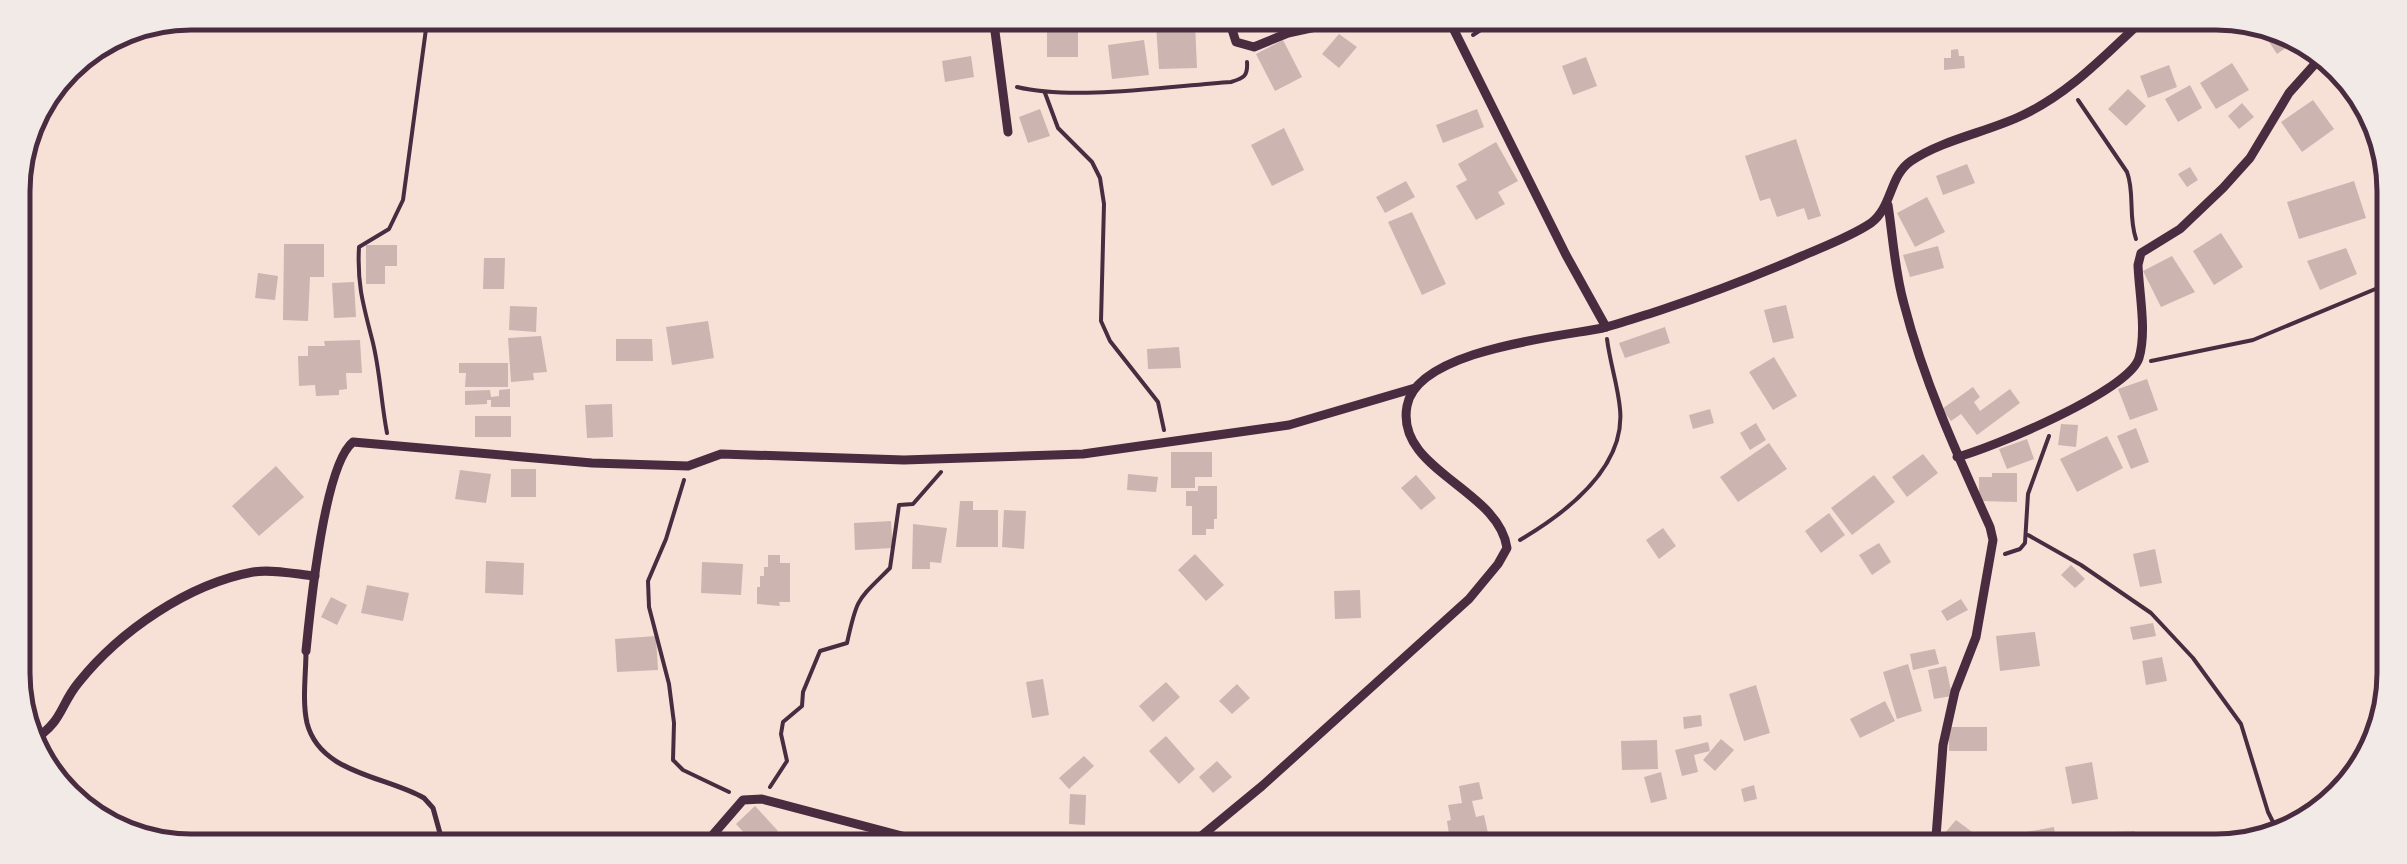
<svg xmlns="http://www.w3.org/2000/svg" width="2407" height="864" viewBox="0 0 2407 864" font-family="Poppins,sans-serif">
  <style>
    .building { fill: #ccb4b1 }
    .lines { fill: none; stroke-linecap: round; stroke-linejoin: round }
    .path { stroke: #4a2c40; stroke-width: 4 }
    .service { stroke: #4a2c40; stroke-width: 5 }
    .minor { stroke: #4a2c40; stroke-width: 9 }
    .rim { fill: none; stroke: #4a2c40; stroke-width: 5 }
  </style>
  <rect width="100%" height="100%" fill="#f7e1d7"/>
  <!-- building -->
  <g class="building">
    <rect x="1047" y="16" width="31" height="41"/>
    <polygon points="2256,22 2273,22 2299,39 2277,54"/>
    <polygon points="1195,23 1197,68 1159,69 1156,25"/>
    <polygon points="1339,34 1357,47 1339,68 1322,54"/>
    <polygon points="1144,40 1149,75 1112,79 1108,45"/>
    <polygon points="1283,40 1302,77 1275,91 1256,54"/>
    <polygon points="1958,49 1959,56 1964,56 1965,68 1944,70 1944,58 1951,58 1951,50"/>
    <polygon points="971,56 974,77 945,82 942,61"/>
    <polygon points="1586,57 1597,86 1573,95 1562,66"/>
    <polygon points="2232,63 2249,90 2216,109 2200,83"/>
    <polygon points="2169,65 2177,87 2148,98 2140,76"/>
    <polygon points="2190,85 2202,108 2178,122 2165,99"/>
    <polygon points="2128,89 2146,106 2126,126 2108,109"/>
    <polygon points="2313,100 2334,129 2302,152 2281,122"/>
    <polygon points="2242,103 2254,117 2239,129 2228,116"/>
    <polygon points="1040,109 1050,136 1028,143 1019,117"/>
    <polygon points="1477,109 1484,127 1443,143 1436,125"/>
    <polygon points="1284,128 1304,170 1272,186 1251,145"/>
    <polygon points="1796,139 1821,216 1808,220 1804,208 1777,217 1770,198 1760,201 1745,156"/>
    <polygon points="1496,142 1518,181 1498,192 1505,204 1476,220 1456,186 1467,180 1458,164"/>
    <polygon points="1967,164 1975,183 1943,195 1936,176"/>
    <polygon points="2190,167 2198,180 2187,187 2178,174"/>
    <polygon points="1406,181 1415,197 1385,213 1376,197"/>
    <polygon points="2354,181 2366,218 2299,239 2287,202"/>
    <polygon points="1927,197 1945,232 1915,247 1897,213"/>
    <polygon points="1412,212 1446,284 1422,295 1388,222"/>
    <polygon points="2221,233 2243,267 2214,285 2193,251"/>
    <polygon points="284,244 324,244 324,277 310,277 308,321 283,320"/>
    <polygon points="366,245 397,245 397,266 385,266 385,284 366,284"/>
    <polygon points="1938,246 1944,268 1910,277 1903,255"/>
    <polygon points="2346,248 2357,274 2320,290 2307,261"/>
    <polygon points="2172,256 2195,292 2161,307 2143,271"/>
    <polygon points="484,258 505,258 504,289 483,289"/>
    <polygon points="258,273 278,276 275,300 255,298"/>
    <polygon points="354,282 356,317 334,318 332,283"/>
    <polygon points="1786,305 1794,338 1773,343 1764,310"/>
    <polygon points="510,306 537,307 536,332 509,330"/>
    <polygon points="708,321 714,358 672,365 666,327"/>
    <polygon points="1665,327 1670,343 1625,358 1619,343"/>
    <polygon points="541,336 547,372 533,373 534,380 511,382 508,338"/>
    <polygon points="616,339 652,339 653,361 616,361"/>
    <polygon points="360,340 362,373 346,373 347,389 339,390 339,395 316,396 315,385 299,386 298,356 308,356 308,346 325,346 324,341"/>
    <polygon points="1179,347 1181,368 1148,369 1147,349"/>
    <polygon points="1774,357 1797,396 1773,410 1749,372"/>
    <polygon points="459,363 508,363 508,387 465,387 466,373 459,373"/>
    <polygon points="2147,379 2158,410 2130,420 2118,389"/>
    <polygon points="1973,387 1980,397 1974,402 1980,411 2010,389 2020,403 1977,435 1961,414 1951,421 1942,409"/>
    <polygon points="510,389 510,407 491,407 491,400 487,400 487,404 465,405 465,391 490,390 491,397 499,396 499,390"/>
    <polygon points="612,404 613,437 587,438 585,405"/>
    <polygon points="1710,409 1714,423 1693,429 1689,415"/>
    <rect x="475" y="416" width="36" height="21"/>
    <polygon points="1756,423 1766,440 1750,450 1740,433"/>
    <polygon points="2061,424 2078,425 2076,447 2058,445"/>
    <polygon points="2136,428 2149,462 2131,469 2117,436"/>
    <polygon points="2107,436 2123,468 2077,492 2060,459"/>
    <polygon points="2027,439 2034,459 2007,469 1999,449"/>
    <polygon points="1769,443 1787,469 1738,502 1720,477"/>
    <polygon points="1171,452 1212,452 1212,477 1195,477 1195,488 1171,488"/>
    <polygon points="1923,454 1938,473 1907,497 1892,477"/>
    <polygon points="276,466 304,497 259,536 232,506"/>
    <rect x="511" y="469" width="25" height="28"/>
    <polygon points="460,470 491,474 486,503 455,499"/>
    <polygon points="1992,473 2017,473 2017,502 1979,501 1979,477 1992,477"/>
    <polygon points="1128,474 1158,477 1156,492 1127,490"/>
    <polygon points="1416,475 1436,498 1421,510 1401,488"/>
    <polygon points="1874,475 1895,502 1852,535 1831,508"/>
    <polygon points="1198,486 1217,486 1217,519 1214,519 1214,529 1206,529 1206,535 1192,535 1192,506 1186,506 1186,491 1198,491"/>
    <polygon points="960,501 973,501 973,510 998,510 998,547 956,547"/>
    <polygon points="1004,510 1026,511 1024,549 1002,547"/>
    <polygon points="1829,513 1845,535 1821,553 1805,531"/>
    <polygon points="891,521 893,548 855,550 854,523"/>
    <polygon points="913,524 947,528 941,563 930,562 930,569 912,569"/>
    <polygon points="1663,528 1676,546 1659,559 1646,540"/>
    <polygon points="1879,543 1891,562 1872,575 1859,555"/>
    <polygon points="2155,549 2162,583 2140,587 2133,554"/>
    <polygon points="1195,554 1224,585 1206,601 1178,570"/>
    <polygon points="768,555 780,555 780,563 790,563 790,602 779,602 780,606 757,604 757,587 760,587 760,576 764,576 764,567 768,567"/>
    <polygon points="486,561 524,563 523,595 485,593"/>
    <polygon points="702,562 743,564 741,595 701,593"/>
    <polygon points="2071,565 2085,579 2075,588 2061,575"/>
    <polygon points="367,585 409,593 403,621 361,613"/>
    <polygon points="1360,590 1361,618 1335,619 1334,591"/>
    <polygon points="331,597 347,605 337,625 321,617"/>
    <polygon points="1961,599 1968,610 1947,621 1941,611"/>
    <polygon points="2153,623 2156,636 2133,640 2130,627"/>
    <polygon points="2035,632 2040,666 2000,671 1996,636"/>
    <polygon points="656,636 658,670 617,672 615,639"/>
    <polygon points="1935,649 1939,664 1913,670 1910,654"/>
    <polygon points="2162,657 2167,681 2146,685 2142,661"/>
    <polygon points="1908,664 1922,711 1897,719 1883,672"/>
    <polygon points="1946,666 1952,696 1934,699 1928,670"/>
    <polygon points="1043,679 1049,715 1032,718 1026,682"/>
    <polygon points="1166,682 1180,697 1153,722 1139,706"/>
    <polygon points="1237,684 1250,698 1232,714 1219,701"/>
    <polygon points="1756,685 1770,733 1744,741 1729,694"/>
    <polygon points="1885,701 1895,721 1860,738 1850,719"/>
    <polygon points="1701,715 1702,726 1684,729 1683,717"/>
    <rect x="1949" y="727" width="38" height="24"/>
    <polygon points="1166,736 1195,769 1179,784 1149,751"/>
    <polygon points="1721,739 1734,750 1715,771 1703,760"/>
    <polygon points="1657,740 1658,769 1622,770 1621,741"/>
    <polygon points="1708,742 1710,751 1694,755 1698,772 1682,776 1675,750"/>
    <polygon points="1084,756 1094,766 1069,789 1059,778"/>
    <polygon points="1217,761 1232,777 1213,793 1199,777"/>
    <polygon points="2092,762 2098,799 2072,804 2065,767"/>
    <polygon points="1661,772 1667,799 1651,803 1644,777"/>
    <polygon points="1479,782 1483,799 1472,801 1476,817 1484,815 1488,833 1450,840 1447,821 1451,820 1448,805 1462,803 1459,786"/>
    <polygon points="1754,785 1757,799 1744,802 1741,789"/>
    <polygon points="1070,794 1086,795 1085,825 1069,824"/>
    <polygon points="755,806 778,831 762,845 755,845 736,824"/>
    <polygon points="1956,820 1979,837 1969,850 1944,834"/>
    <polygon points="2054,827 2056,843 2029,847 2026,832"/>
    <polygon points="2135,831 2135,851 2113,851 2112,832"/>
    <polygon points="1646,834 1649,849 1633,849 1630,838"/>
  </g>
  <g class="lines">
    <!-- path -->
    <g class="path">
      <polyline points="1473,35 1499,18"/>
      <path d="M1017 87C1075 101 1170 86 1231 82 1244 78 1248 76 1247 62"/>
      <polyline points="1045,93 1058,128 1092,162 1100,178 1104,204 1101,321 1110,341 1158,402 1164,430"/>
      <path d="M2078 100 2127 172C2135 193 2128 216 2136 239"/>
      <polyline points="2151,361 2253,340 2385,285 2391,279"/>
      <path d="M387 433C381 402 380 369 372 339 363 304 357 284 359 247L389 229 403 200 428 14"/>
      <polyline points="684,480 666,539 648,581 649,607 669,684 674,723 673,760 683,770 729,792"/>
      <polyline points="2028,535 2081,565 2151,613 2193,658 2241,724 2268,812 2278,832"/>
      <path d="M1520 540C1564 514 1626 469 1620 409 1618 386 1610 363 1607 339"/>
      <polyline points="2005,554 2020,549 2025,543 2028,494 2049,436"/>
      <path d="M770 787 787 761 781 734 783 722 802 706 803 692 820 651 847 643C857 597 857 601 890 568L899 505 913 504 941 472"/>
    </g>
    <!-- service -->
    <path class="service" d="M306 651C306 674 302 701 307 723 320 774 386 776 424 798L433 808 443 844"/>
    <!-- minor -->
    <g class="minor">
      <polyline points="993,16 1008,132"/>
      <polyline points="1228,17 1236,42 1254,47 1288,33 1357,18"/>
      <polyline points="1448,18 1566,255 1606,327"/>
      <polyline points="2371,120 2393,189"/>
      <path d="M1888 205C1893 238 1895 273 1904 304 1924 382 1957 454 1990 527L1993 540 1976 637 1955 691 1943 745 1935 850"/>
      <path d="M1957 457C1992 448 2129 391 2139 358 2147 331 2139 293 2138 265L2141 253 2180 229 2223 188 2250 158 2289 93 2323 55"/>
      <path d="M306 651C310 610 324 465 353 442L592 463 688 466 721 454 904 460 1083 454 1289 425 1415 388"/>
      <path d="M32 741C64 721 59 706 79 682 120 631 188 584 253 572 273 569 295 574 315 576"/>
      <polyline points="704,845 743,800 762,799 940,846"/>
      <path d="M1188 847 1262 786 1469 599 1498 564 1507 548C1499 489 1395 470 1407 406 1417 350 1557 337 1603 328 1622 323 1642 316 1661 310 1709 294 1756 276 1802 256 1825 246 1850 237 1871 223 1893 206 1889 176 1911 161 1944 139 1988 132 2023 115 2070 93 2105 55 2142 21"/>
    </g>
  </g>
  <!-- crop -->
  <path d="M0 0H2407V864H0ZM191 30H2216A161 161 0 0 1 2377 191V673A161 161 0 0 1 2216 834H191A161 161 0 0 1 30 673V191A161 161 0 0 1 191 30Z" fill="#f1eae7" fill-rule="evenodd"/>
  <path class="rim" d="M191 30H2216A161 161 0 0 1 2377 191V673A161 161 0 0 1 2216 834H191A161 161 0 0 1 30 673V191A161 161 0 0 1 191 30Z"/>
</svg>
